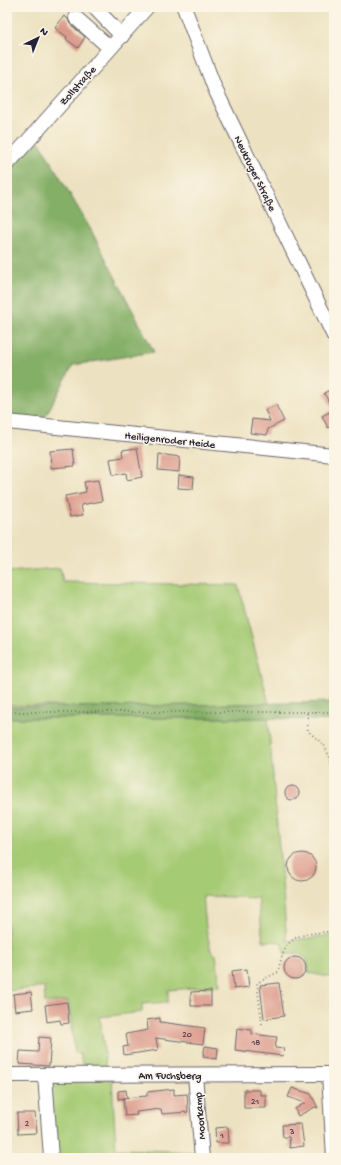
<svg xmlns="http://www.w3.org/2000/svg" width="341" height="1165" viewBox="0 0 341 1165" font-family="'Gochi Hand',sans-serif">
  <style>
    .green { fill: #a6cb75; stroke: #647658 }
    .forest { fill: #84af66; stroke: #536850 }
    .building { fill: #da9789 }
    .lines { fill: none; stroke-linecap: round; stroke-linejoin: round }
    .minor-casing { stroke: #69656a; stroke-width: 16 }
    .path { stroke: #69656a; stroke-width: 1.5; stroke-dasharray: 1 3; stroke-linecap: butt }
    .minor { stroke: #fff; stroke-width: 14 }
    .labels { text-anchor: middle; stroke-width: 3; stroke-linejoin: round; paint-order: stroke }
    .number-label { font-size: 9px; fill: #503f4e }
    .street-label { font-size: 11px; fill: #22223b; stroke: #fcf5e5 }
  </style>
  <rect width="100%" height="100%" fill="#fcf5e5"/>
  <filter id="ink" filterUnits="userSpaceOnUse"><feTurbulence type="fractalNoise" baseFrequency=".025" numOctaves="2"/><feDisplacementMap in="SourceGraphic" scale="8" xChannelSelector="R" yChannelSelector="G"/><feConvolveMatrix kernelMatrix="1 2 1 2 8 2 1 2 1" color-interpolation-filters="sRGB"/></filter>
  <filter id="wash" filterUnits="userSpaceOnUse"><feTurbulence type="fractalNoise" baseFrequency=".012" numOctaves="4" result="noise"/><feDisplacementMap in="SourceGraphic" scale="16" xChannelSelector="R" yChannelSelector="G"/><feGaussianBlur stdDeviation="0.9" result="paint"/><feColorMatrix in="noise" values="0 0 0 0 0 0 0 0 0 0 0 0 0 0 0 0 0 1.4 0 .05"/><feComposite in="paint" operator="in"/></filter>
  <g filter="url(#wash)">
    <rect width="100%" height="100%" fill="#ece1c0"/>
    <!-- green -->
    <g class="green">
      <polygon points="60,568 63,582 238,585 269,703 102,707 7,705 7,572"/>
      <polygon points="7,718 268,718 287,941 334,935 334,978 309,973 307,959 298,953 285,955 281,942 263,941 258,898 203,896 206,928 211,951 216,955 220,986 168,990 168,1002 142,1004 142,1012 100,1017 106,1068 83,1069 80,1054 75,1053 68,1001 45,1003 44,987 7,991"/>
      <polygon points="112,1079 116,1149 199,1152 200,1158 54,1158 48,1081"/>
    </g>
    <!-- forest -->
    <g class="forest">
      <polygon points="39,141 91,230 154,352 73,365 44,419 7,415 7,168"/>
      <polygon points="334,702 334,721 268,718 7,718 7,707 102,707"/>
    </g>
    <g id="blocks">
      <!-- building -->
      <g class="building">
        <polygon points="64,16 68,19 70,24 85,37 78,48 66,39 67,37 55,28"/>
        <polygon points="334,388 334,424 328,428 322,416 333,410 324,393"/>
        <polygon points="276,405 284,421 268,429 267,435 250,433 252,419 270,421 265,410"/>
        <polygon points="137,448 142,477 127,480 126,473 113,475 110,459 123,457 122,450"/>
        <polygon points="73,449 75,466 51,468 50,451"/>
        <polygon points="159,454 180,457 179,472 158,470"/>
        <polygon points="179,475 194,477 193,489 178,488"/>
        <polygon points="98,480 102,501 81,505 83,515 70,517 65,496 86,492 84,482"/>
        <circle cx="292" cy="793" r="7"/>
        <circle cx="302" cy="867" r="14"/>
        <circle cx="295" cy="968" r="11"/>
        <polygon points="247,969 249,987 234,989 232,971"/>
        <polygon points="279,983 284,1016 264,1019 260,985"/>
        <polygon points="211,991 211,1006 191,1006 191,992"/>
        <polygon points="31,992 33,1009 15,1011 13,994"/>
        <polygon points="67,1002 69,1023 61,1024 60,1020 47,1022 45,1005"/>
        <polygon points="160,1018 160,1022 205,1028 203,1044 156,1038 158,1050 124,1055 123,1047 128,1046 126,1034 148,1030 147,1020"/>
        <polygon points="237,1028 252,1030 252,1034 277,1037 275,1048 284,1049 283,1056 235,1050"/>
        <polygon points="39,1037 51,1038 49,1066 19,1064 20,1051 38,1052"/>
        <polygon points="205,1046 218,1048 217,1059 203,1057"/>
        <polygon points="292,1088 311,1094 318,1108 315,1107 298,1116 295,1109 305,1103 288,1097"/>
        <polygon points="174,1089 174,1095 187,1094 188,1112 162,1114 161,1109 136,1112 137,1115 125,1116 123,1098 147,1096 147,1092"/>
        <polygon points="126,1090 127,1098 118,1099 118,1091"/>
        <polygon points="244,1090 260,1090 260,1095 266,1095 266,1108 244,1108"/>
        <polygon points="17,1113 35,1113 37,1133 18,1134"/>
        <polygon points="301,1124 304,1146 290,1148 289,1137 283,1137 282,1125"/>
        <polygon points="228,1127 229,1143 216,1143 215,1128"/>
      </g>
    </g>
  </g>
  <g filter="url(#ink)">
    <use href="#blocks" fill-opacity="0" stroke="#69656a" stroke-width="1"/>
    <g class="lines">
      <!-- minor casing -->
      <g class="minor-casing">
        <g id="minor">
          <polyline points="94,7 122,36"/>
          <polyline points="184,7 194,34 215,89 334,336"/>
          <polyline points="76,18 110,48"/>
          <polyline points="7,163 11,160 147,7"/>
          <polyline points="7,422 334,455"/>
          <polyline points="329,1074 334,1157"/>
          <polyline points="7,1075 334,1074"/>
          <polyline points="45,1075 51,1158"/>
          <polyline points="195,1075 202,1158"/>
        </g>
      </g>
      <!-- path -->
      <g class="path">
        <polyline points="7,712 334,712"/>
        <polyline points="307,713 308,731 324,745 330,758 334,784"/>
        <path d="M262 1024 257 983 278 972C286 932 298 935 334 931"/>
      </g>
      <!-- minor -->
      <use href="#minor" class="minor"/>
    </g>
  </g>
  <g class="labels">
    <!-- number labels -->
    <g class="number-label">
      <text x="187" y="1037">20</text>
      <text x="256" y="1045">18</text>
      <text x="255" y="1104">21</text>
      <text x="27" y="1126">2</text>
      <text x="292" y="1134">3</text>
      <text x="222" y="1138">1</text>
    </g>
    <!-- street labels -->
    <g class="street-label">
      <text transform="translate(77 85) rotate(-48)" y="4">Zollstraße</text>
      <text transform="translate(256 173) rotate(64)" y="4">Neukruger Straße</text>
      <text transform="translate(170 439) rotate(6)" y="4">Heiligenroder Heide</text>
      <text x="170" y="1079">Am Fuchsberg</text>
      <text transform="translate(199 1116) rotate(-95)" y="4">Moorkamp</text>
    </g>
  </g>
  <!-- margin -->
  <rect width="341" height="1165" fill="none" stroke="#fcf5e5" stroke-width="24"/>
  <!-- north arrow -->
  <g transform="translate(38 38) rotate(43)" stroke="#fcf5e5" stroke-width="3" paint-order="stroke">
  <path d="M0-3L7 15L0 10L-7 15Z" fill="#22223b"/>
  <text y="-6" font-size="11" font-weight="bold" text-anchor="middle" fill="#22223b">N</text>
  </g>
</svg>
